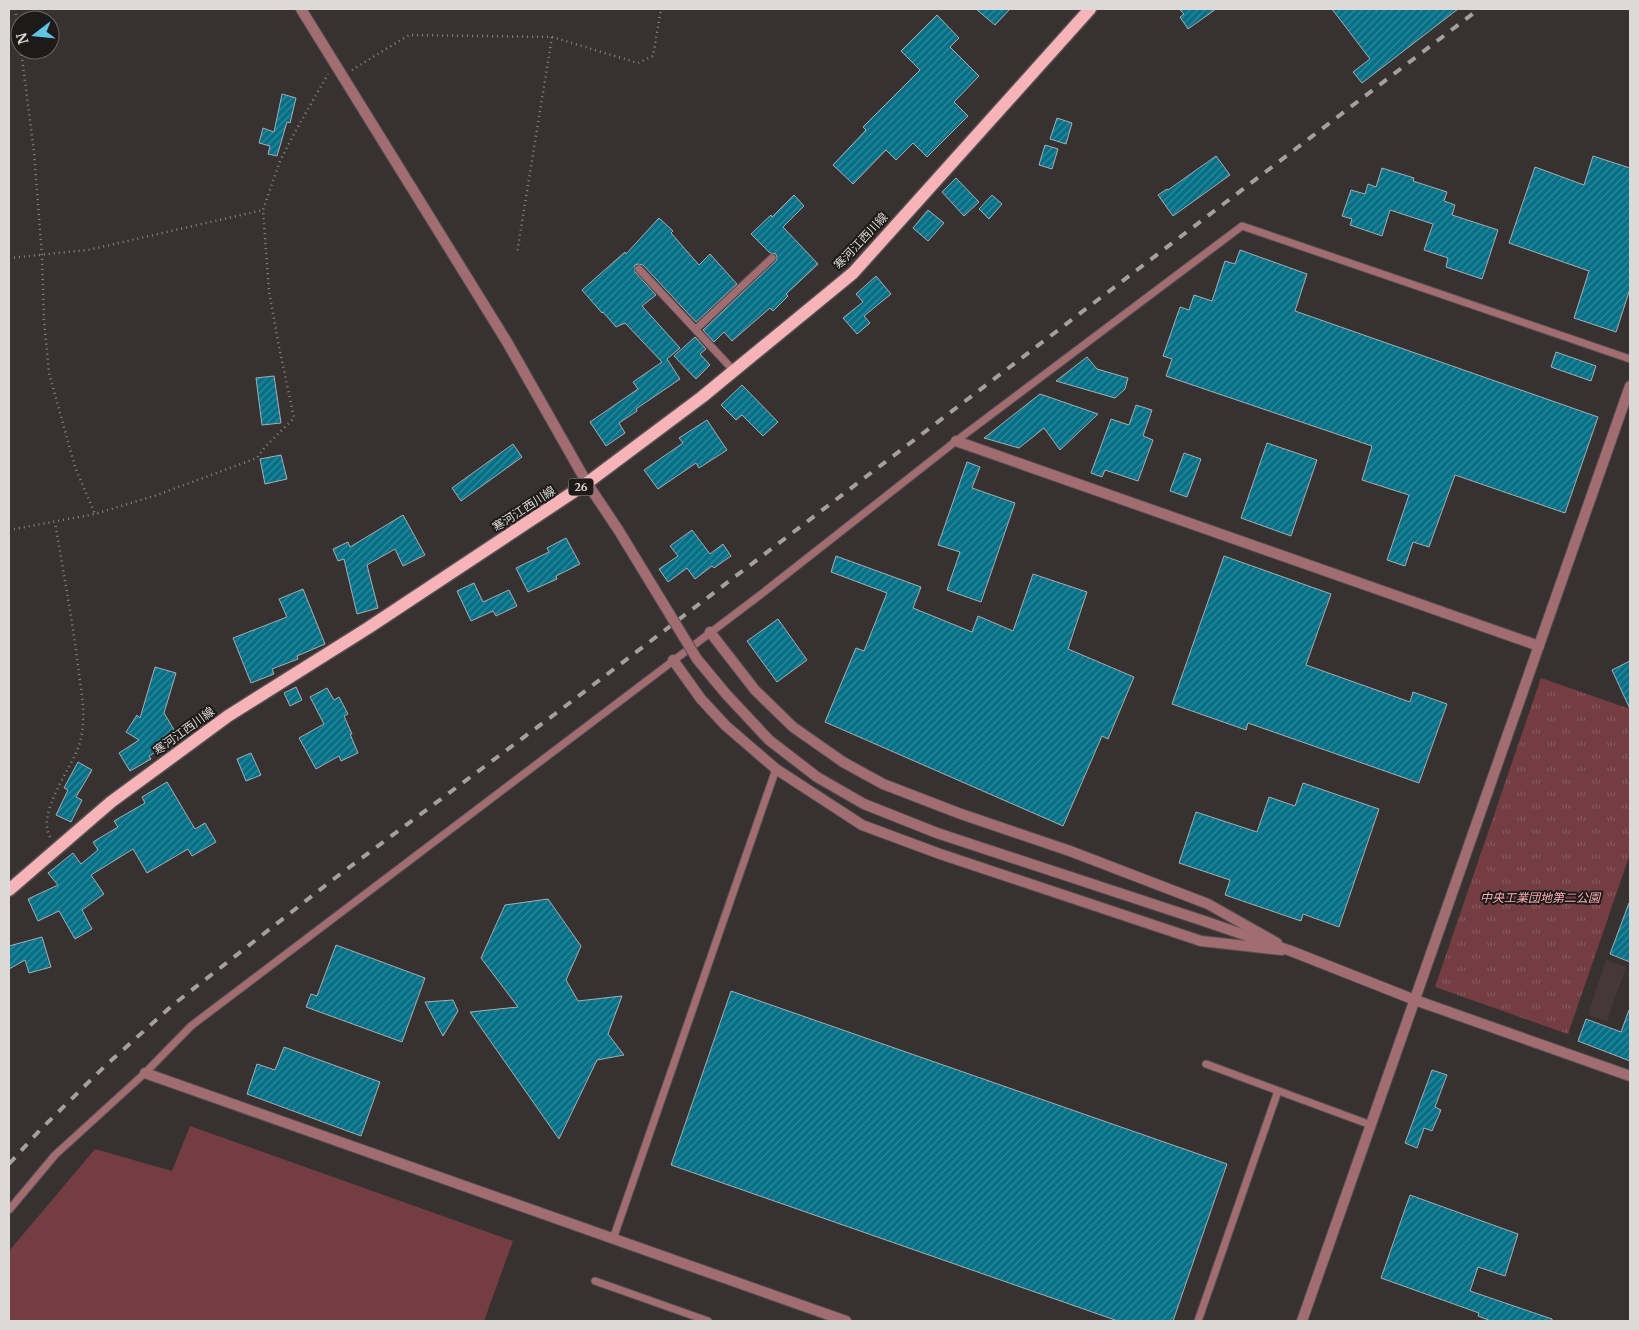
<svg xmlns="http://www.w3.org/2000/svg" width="1639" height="1330" viewBox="0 0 1639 1330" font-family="Merriweather,'Noto Sans JP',serif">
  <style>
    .built { fill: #463839 }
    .park { fill: url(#park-tufts) }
    .pitch { fill: #733d42 }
    .building { fill: url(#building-hatch); stroke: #a7afb1 }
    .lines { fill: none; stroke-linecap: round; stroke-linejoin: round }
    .service-casing { stroke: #564f4f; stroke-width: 9 }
    .minor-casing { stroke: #564f4f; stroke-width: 12 }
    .tertiary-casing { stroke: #564f4f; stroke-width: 12 }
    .primary-casing { stroke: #564f4f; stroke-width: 15 }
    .path { stroke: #8c8686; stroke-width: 2.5; stroke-dasharray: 1 4; stroke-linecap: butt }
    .service { stroke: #a26d71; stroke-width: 7 }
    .minor { stroke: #a26d71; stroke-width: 10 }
    .tertiary { stroke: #a26d71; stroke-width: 10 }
    .primary { stroke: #f6b4b8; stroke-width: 12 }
    .rail { stroke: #a59f9f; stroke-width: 4; stroke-dasharray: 9 9; stroke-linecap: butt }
    .tertiary-bridge-casing { stroke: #564f4f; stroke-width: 12; stroke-linecap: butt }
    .tertiary-bridge { stroke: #a26d71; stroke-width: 10 }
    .labels { text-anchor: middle; stroke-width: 4; stroke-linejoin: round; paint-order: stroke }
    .shield { fill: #1d1a1a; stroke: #a4a0a0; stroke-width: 1 }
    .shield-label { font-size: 11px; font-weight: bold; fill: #ded9d9 }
    .street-label { font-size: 12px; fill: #ded9d9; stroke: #1d1a1a }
    .park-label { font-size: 12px; font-style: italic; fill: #ffaeb3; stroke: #1d1a1a }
  </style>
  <defs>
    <pattern id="park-tufts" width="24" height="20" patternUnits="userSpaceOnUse" patternTransform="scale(1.25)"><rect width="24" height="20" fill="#733d42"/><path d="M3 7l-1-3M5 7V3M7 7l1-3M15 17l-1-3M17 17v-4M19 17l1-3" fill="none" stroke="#86585d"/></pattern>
    <pattern id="building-hatch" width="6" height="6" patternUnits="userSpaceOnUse" patternTransform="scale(1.25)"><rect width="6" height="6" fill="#047086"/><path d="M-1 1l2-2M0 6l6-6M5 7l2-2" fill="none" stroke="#348a9c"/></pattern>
  </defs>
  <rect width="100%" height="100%" fill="#383131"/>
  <!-- built -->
  <polygon class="built" points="1606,960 1626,967 1607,1021 1588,1015"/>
  <!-- park -->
  <polygon class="park" points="1541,678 1630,709 1630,854 1568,1034 1435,987"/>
  <!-- pitch -->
  <polygon class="pitch" points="190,1126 513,1241 484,1321 9,1321 9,1251 95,1149 172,1171"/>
  <!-- building -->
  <g class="building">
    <polygon points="976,9 1010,9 995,25"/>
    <polygon points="1179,9 1216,9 1188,29 1180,17 1184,14"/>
    <polygon points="1332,9 1458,9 1362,83 1353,72 1370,59"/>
    <polygon points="937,15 959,38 950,47 979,76 954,102 968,116 927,157 913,143 896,160 886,150 853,184 833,165 866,130 863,127 920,70 901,51"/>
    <polygon points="282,94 296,98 290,123 287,122 277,156 268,154 270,146 259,143 263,128 274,132"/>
    <polygon points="1057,118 1072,123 1066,144 1050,139"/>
    <polygon points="1045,145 1058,149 1052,169 1039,165"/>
    <polygon points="1216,156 1230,175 1173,216 1158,195 1167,189 1168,190"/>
    <polygon points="1593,156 1630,168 1630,289 1616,332 1574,318 1589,271 1509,243 1535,167 1584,185"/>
    <polygon points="1382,168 1414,178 1413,181 1447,192 1444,201 1455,205 1452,215 1498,230 1482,279 1446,267 1448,258 1424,250 1433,224 1390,210 1382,236 1350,225 1352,219 1342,216 1351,190 1365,194 1368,184 1376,187"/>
    <polygon points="956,178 979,202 964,216 942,192"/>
    <polygon points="794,195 804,206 783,227 818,264 786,294 788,296 773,311 770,308 732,341 724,332 714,342 703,330 777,260 776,254 770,253 751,234 771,215 772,217"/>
    <polygon points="992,195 1002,204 989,219 979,209"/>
    <polygon points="928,210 944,223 928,241 913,228"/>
    <polygon points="659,218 673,231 671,233 699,265 710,254 737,284 696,322 643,265 638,264 635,265 635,272 656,295 642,306 680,348 667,359 680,379 636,409 637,411 619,423 625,433 606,446 590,422 638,389 633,382 662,362 625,323 616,327 603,312 602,313 582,290 625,252 626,254"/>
    <polygon points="1240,250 1307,274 1295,311 1598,417 1565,513 1455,475 1429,547 1413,542 1405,566 1387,560 1409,495 1362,480 1372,446 1166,376 1172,359 1163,356 1180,307 1189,310 1194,295 1212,301 1225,261 1235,264"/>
    <polygon points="876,276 891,294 864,316 870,323 857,334 843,318 863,302 856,294"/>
    <polygon points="695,337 706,349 700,354 710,365 696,379 674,356"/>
    <polygon points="1556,352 1596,366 1591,381 1551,367"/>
    <polygon points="1087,357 1097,369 1128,378 1125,389 1115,398 1056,381"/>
    <polygon points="274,376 281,423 262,425 256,378"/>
    <polygon points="742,385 778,422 763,436 742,415 736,420 721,405"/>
    <polygon points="1040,394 1098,414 1060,450 1044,428 1019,448 984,438"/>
    <polygon points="1136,405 1152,410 1143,436 1153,440 1138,481 1105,470 1102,477 1091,473 1111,419 1129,425"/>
    <polygon points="707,420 727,450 699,468 696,463 658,489 644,470 683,443 679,438"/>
    <polygon points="1267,443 1317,460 1291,536 1241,518"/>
    <polygon points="513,444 522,457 461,501 452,488"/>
    <polygon points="1184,453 1201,459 1187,497 1170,491"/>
    <polygon points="281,455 287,479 265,484 260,459"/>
    <polygon points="967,462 980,467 972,488 1015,503 981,602 947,590 960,552 938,545"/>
    <polygon points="403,515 425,555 403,566 395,549 367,565 378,608 357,614 344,559 338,561 333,549 348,542 350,547"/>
    <polygon points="692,530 710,554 723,544 731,556 714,568 712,566 695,579 687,568 668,582 659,569 678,556 670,546"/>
    <polygon points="566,538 580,564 556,576 557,579 528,592 516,568 549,552 547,548"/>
    <polygon points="836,556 921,587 913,608 972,632 978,616 1013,631 1033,574 1087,592 1068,649 1134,677 1108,739 1102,736 1063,826 825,722 856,648 864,651 887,593 831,572"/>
    <polygon points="1224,556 1331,594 1306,665 1410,702 1413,692 1447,704 1419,783 1248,723 1246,730 1172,704"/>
    <polygon points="474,583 483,602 509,590 517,606 496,616 493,611 471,621 457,591"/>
    <polygon points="303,589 325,644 297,656 298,659 272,669 274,674 251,683 233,638 287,617 279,599"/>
    <polygon points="778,619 807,660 777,682 747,641"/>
    <polygon points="1630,661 1630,709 1612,670"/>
    <polygon points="155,667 176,673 164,713 179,738 149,756 151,759 130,771 119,753 139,740 126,732 137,715 140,718"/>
    <polygon points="296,687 302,700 290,706 284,693"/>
    <polygon points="327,688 334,700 339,697 348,714 344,716 352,734 350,734 358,753 341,761 339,756 316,769 299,738 324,724 310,697"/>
    <polygon points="251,753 261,775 246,781 237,759"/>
    <polygon points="78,762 92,770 76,797 82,800 71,822 56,815 68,790 64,788"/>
    <polygon points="167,782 195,829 205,823 216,842 192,856 188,849 147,873 133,849 91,875 104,894 82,910 92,929 75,939 59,911 38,921 28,899 58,885 48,873 73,853 81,864 98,850 93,842 118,827 114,821 145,803 142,797"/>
    <polygon points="1303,783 1379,809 1339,927 1303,914 1301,921 1225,895 1230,880 1179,863 1196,812 1257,832 1269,797 1295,806"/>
    <polygon points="548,899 581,946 566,980 578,1001 622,996 608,1034 624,1055 597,1060 559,1139 470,1012 518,1007 481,958 505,905"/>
    <polygon points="1629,903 1630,903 1630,962 1610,954"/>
    <polygon points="42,937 51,967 29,973 25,960 9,969 9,946"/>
    <polygon points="336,945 425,978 402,1042 306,1007 311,994 317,996"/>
    <polygon points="731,991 1227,1164 1173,1321 1118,1321 671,1165"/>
    <polygon points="453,1000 458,1011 443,1036 425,1002"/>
    <polygon points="1629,1010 1630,1010 1630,1061 1578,1041 1586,1019 1621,1032"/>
    <polygon points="284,1047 380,1082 361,1136 247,1094 257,1064 275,1070"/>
    <polygon points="1432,1070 1447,1075 1435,1107 1441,1110 1432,1131 1424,1128 1417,1148 1405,1143"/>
    <polygon points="1410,1195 1518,1234 1505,1276 1478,1267 1470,1291 1552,1319 1552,1321 1491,1321 1478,1316 1479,1313 1381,1278"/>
  </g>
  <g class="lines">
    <!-- service casing -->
    <g class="service-casing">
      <g id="service">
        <polyline points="639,269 734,371"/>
        <polyline points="696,329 772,258"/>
        <polyline points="1206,1064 1371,1125"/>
        <polyline points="9,1210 55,1155 145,1073 191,1026 764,592 956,441 1242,226 1630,359"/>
        <polyline points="613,1239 776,769"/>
        <polyline points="595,1281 708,1321"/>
        <polyline points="1198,1321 1278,1091"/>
      </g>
    </g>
    <!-- minor casing -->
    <g class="minor-casing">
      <g id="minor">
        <polyline points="710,632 755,690 793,727 843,762 883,784 961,814 1070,851 1208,904 1277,943"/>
        <polyline points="673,660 701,699 726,726 776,769 862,825 940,854 1201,941 1282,950"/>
        <polyline points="145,1073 846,1321"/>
        <polyline points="1302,1321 1630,386"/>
      </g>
    </g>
    <!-- tertiary casing -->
    <g class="tertiary-casing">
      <g id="tertiary">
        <polyline points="301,9 507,342 587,483 619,531"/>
        <polyline points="956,441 1539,646"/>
        <polyline points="1207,922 1291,951 1415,1000 1630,1076"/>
      </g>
    </g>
    <!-- primary casing -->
    <g class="primary-casing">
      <polyline id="primary" points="9,890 111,802 228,716 368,628 587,483 702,397 853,273 1090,9"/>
    </g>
    <!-- path -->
    <g class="path">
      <polyline points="15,9 20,41"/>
      <polyline points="552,37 638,63 653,56 661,9"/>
      <polyline points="21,50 34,152 42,256 44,320 49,373 75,467 95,514"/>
      <polyline points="352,70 409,35 552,37 517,253"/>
      <polyline points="9,258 88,250 263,210"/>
      <polyline points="9,530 95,514 157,495 257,458 264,448 294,418 279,347 269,291 263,210 280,161 295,132 328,74"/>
      <path d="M50 837C36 811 73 768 80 742 87 716 81 691 78 666 72 617 63 570 55 522"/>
    </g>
    <!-- service -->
    <use href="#service" class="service"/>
    <!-- minor -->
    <use href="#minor" class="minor"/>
    <!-- tertiary -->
    <use href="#tertiary" class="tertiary"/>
    <!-- primary -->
    <use href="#primary" class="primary"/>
    <!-- rail -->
    <polyline class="rail" points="9,1164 40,1130 106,1065 174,1004 335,878 555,714 1479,9"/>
    <!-- tertiary-bridge casing -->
    <g class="tertiary-bridge-casing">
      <polyline id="tertiary-bridge" points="619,531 697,659 726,694 769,740 817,777 864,804 937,833 1207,922"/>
    </g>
    <!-- tertiary-bridge -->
    <use href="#tertiary-bridge" class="tertiary-bridge"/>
  </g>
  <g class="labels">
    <!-- shield labels -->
    <rect class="shield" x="568.5" y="478.5" width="25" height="17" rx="4"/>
    <g class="shield-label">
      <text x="581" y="491">26</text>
    </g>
    <!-- street labels -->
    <g class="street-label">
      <text transform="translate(861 241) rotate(-47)" y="4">寒河江西川線</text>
      <text transform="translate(524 509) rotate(-33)" y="4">寒河江西川線</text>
      <text transform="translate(184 731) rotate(-36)" y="4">寒河江西川線</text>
    </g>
    <!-- park labels -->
    <g class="park-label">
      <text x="1540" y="902">中央工業団地第二公園</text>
    </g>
  </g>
  <!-- border -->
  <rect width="1639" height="1330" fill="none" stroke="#ded9d9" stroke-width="20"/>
  <!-- north arrow -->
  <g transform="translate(35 35) rotate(254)"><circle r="24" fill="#1d1a1a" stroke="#6a6666"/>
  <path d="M0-4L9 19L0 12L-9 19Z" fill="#5ac8e6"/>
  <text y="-8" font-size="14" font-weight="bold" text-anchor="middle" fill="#ded9d9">N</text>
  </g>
</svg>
